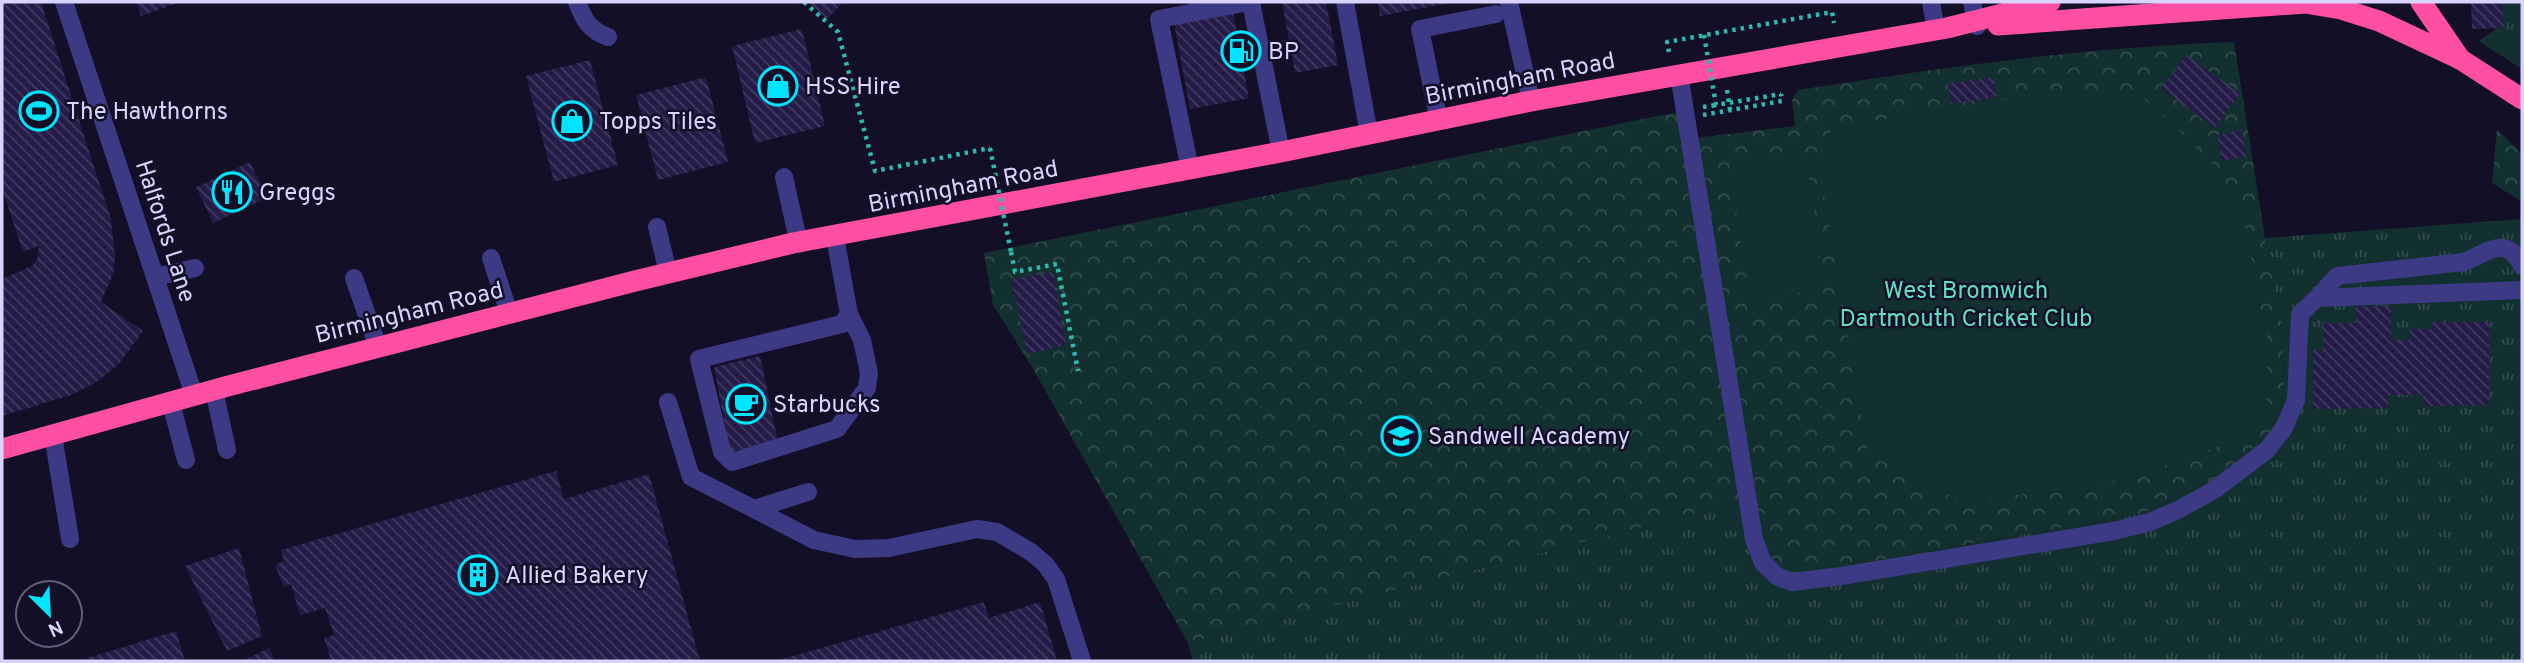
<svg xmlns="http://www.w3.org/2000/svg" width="2524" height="663" viewBox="0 0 2524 663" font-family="Overpass,sans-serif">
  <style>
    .grass { fill: url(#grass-tufts) }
    .forest { fill: url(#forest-crowns) }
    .garden { fill: #12302f }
    .building { fill: url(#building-back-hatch) }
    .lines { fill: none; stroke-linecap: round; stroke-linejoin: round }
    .path { stroke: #2fb8b0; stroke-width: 4.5; stroke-dasharray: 3.5 5; stroke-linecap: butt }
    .minor { stroke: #3d3a85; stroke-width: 18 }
    .highway { stroke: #ff4fa3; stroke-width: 21 }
    .path-bridge { stroke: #2fb8b0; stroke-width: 4.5; stroke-dasharray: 3.5 5; stroke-linecap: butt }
    .labels { text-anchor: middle; stroke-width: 5; stroke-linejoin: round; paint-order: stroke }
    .poi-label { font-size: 24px; fill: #d9d4ff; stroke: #130f26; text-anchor: start }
    .street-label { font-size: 24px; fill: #d9d4ff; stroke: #130f26 }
    .park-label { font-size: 24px; fill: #5fe0c0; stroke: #130f26 }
  </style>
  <defs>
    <pattern id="grass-tufts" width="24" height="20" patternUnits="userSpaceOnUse" patternTransform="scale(1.75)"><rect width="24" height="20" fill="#12302f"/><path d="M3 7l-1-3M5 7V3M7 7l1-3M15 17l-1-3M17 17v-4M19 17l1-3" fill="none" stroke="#344d4e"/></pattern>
    <pattern id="forest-crowns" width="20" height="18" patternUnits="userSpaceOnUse" patternTransform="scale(1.75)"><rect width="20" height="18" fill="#12302f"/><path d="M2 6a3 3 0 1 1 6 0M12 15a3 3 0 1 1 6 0" fill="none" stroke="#344d4e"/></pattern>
    <pattern id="building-back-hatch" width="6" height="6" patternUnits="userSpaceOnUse" patternTransform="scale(1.75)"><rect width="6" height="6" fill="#241b47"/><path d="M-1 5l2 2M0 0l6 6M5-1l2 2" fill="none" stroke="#433b63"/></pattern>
  </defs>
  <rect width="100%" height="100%" fill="#130f26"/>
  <!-- grass -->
  <g class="grass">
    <polygon points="2503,2 2522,2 2522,69 2479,41 2504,28"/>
    <polygon points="2522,219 2522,661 1193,661 1188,643 1740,502 1794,575 2140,514 2177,498 2218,477 2268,436 2284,403 2283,332 2265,238"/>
  </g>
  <!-- forest -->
  <g class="forest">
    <path d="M2234 42 2265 238 2283 332 2284 403 2268 436 2218 477 2177 498 2140 514 1794 575 1775 566 1764 545 1695 138 1795 126 1792 100 1798 90C1943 67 2088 47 2234 42Z"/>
    <polygon points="1682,111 1740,502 1188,643 1033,369 993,305 984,253"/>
    <polygon points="2497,129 2522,154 2522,202 2492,183"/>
  </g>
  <!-- garden -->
  <g class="garden">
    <polygon points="2497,28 2504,28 2522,42 2522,69 2479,41"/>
    <polygon points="2033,95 2144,99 2172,123 2209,160 2234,196 2243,218 2267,339 2267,397 2253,423 2229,443 2127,478 2064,489 1983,499 1957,498 1936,490 1868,453 1817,152 1825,135 1840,126"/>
    <polygon points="1805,152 1825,289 1749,299 1729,163"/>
  </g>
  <!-- building -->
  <g class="building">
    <polygon points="2,2 41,2 111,219 115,257 113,274 101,302 143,331 119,364 95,383 71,395 2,416 2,279 32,266 37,260 39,246 23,252 2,188"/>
    <polygon points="136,2 180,2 141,16"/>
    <polygon points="809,2 843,2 827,19"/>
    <polygon points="1282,2 1326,2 1338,65 1295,73"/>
    <polygon points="1378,2 1448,2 1449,3 1380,16"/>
    <polygon points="2471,2 2503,2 2504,28 2472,29"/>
    <polygon points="1233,12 1249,98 1190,109 1174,23"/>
    <polygon points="802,29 825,126 755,143 732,46"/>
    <polygon points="2186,55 2240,93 2215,128 2161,89"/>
    <polygon points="590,60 618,165 554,182 526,76"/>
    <polygon points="706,77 728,162 658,180 636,95"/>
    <polygon points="1993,77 1997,97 1951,104 1948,84"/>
    <polygon points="2241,130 2247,156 2222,161 2217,135"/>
    <polygon points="250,162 267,198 213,223 196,187"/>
    <polygon points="1053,272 1066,345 1027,354 1011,279"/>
    <polygon points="2356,306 2391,306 2391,340 2409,340 2409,329 2431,329 2431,322 2489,322 2489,405 2423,406 2423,395 2388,395 2388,408 2313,409 2313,350 2323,350 2323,323 2356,323"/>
    <polygon points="760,356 778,442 730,452 714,367"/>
    <polygon points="556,471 564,499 649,474 700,661 331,661 324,638 334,635 325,608 300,615 291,584 284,587 275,565 284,561 281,550"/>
    <polygon points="239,548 262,636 227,651 185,566"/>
    <polygon points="984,602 989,618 1040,602 1057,661 775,661"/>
    <polygon points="176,631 185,661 78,661"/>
    <polygon points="269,648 275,661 242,661"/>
  </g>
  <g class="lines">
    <!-- path -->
    <g class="path">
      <polyline points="804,2 838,32 875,171 990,148"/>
      <polyline points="1669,52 1667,42 1832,12 1834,23"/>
      <polyline points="1727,90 1730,110"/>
      <polyline points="1703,107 1716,105"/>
      <polyline points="1703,115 1782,101 1781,94"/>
      <polyline points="1011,252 1015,272 1057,264 1078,371"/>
    </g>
    <!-- minor -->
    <g class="minor">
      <polyline points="64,2 194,395"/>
      <path d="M577 2C584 20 589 30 608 37"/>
      <polyline points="1251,2 1281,152"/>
      <polyline points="1345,2 1369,134"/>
      <polyline points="1509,2 1531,101"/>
      <polyline points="1931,2 1936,30"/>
      <polyline points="1972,2 1977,26"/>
      <polyline points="1679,74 1754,539 1763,563 1778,577 1792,582 1841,576 2114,531 2150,522 2178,510 2214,490 2267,450 2284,428 2296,400 2300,314 2317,298 2522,290"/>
      <polyline points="1439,121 1420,29 1496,14"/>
      <polyline points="1190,169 1159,19 1249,2"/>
      <polyline points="784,177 799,244"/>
      <polyline points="657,227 668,273"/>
      <polyline points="835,237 849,314 842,324 699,359 722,452 732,462 837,429 867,388 869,373 862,340 849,314"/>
      <polyline points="491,258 509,313"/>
      <polyline points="155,277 195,268"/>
      <polyline points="354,278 378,347"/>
      <path d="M2317 298 2337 276 2464 262C2487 253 2507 233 2522 266"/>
      <polyline points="214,390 227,450"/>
      <polyline points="668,402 691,477 754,509 808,492"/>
      <polyline points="171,403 186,460"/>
      <polyline points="53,435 70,539"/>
      <polyline points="754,509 814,540 855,549 889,548 977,529 997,532 1031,552 1045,564 1056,579 1082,661"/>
    </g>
    <!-- highway -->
    <g class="highway">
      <polyline points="2421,2 2460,59 2522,99"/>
      <polyline points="1998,25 2305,3 2341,9 2379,21 2460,59"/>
      <polyline points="2,449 228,386 635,281 793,243 1281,152 1531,101 1947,28 2050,2"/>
    </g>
    <!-- path-bridge -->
    <g class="path-bridge">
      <polyline points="1704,35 1716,105 1781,94"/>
      <polyline points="990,148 1011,252"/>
    </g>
  </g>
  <!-- icons -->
  <defs>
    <g id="fuel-ring" transform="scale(2.0125)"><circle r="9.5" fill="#130f26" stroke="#00e5ff" stroke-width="1.5"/><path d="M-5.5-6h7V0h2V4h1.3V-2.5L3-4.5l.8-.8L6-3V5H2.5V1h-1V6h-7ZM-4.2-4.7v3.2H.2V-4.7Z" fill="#00e5ff"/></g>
    <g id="shop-ring" transform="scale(2.0125)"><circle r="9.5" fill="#130f26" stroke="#00e5ff" stroke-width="1.5"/><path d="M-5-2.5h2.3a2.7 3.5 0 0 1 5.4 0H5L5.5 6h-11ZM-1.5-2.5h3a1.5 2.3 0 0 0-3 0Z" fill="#00e5ff"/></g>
    <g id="stadium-ring" transform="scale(2.0125)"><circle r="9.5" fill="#130f26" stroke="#00e5ff" stroke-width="1.5"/><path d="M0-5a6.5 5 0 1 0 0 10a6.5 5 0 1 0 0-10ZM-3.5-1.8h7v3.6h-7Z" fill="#00e5ff"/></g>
    <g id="restaurant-ring" transform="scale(2.0125)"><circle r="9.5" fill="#130f26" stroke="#00e5ff" stroke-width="1.5"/><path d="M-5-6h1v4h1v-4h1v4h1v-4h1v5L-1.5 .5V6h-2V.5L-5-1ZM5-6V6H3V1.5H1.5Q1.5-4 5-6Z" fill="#00e5ff"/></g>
    <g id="cafe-ring" transform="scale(2.0125)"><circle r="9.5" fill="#130f26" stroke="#00e5ff" stroke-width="1.5"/><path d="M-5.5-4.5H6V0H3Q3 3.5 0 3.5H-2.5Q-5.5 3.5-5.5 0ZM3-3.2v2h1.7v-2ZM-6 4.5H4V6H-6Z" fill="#00e5ff"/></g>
    <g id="school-ring" transform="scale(2.0125)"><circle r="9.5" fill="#130f26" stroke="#00e5ff" stroke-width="1.5"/><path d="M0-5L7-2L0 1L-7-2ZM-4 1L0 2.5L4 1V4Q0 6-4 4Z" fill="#00e5ff"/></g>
    <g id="building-ring" transform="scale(2.0125)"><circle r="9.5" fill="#130f26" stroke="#00e5ff" stroke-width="1.5"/><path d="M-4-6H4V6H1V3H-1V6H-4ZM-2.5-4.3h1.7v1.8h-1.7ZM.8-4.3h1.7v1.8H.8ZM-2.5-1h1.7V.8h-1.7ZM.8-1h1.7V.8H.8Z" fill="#00e5ff"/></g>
  </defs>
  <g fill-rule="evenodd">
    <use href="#fuel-ring" x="1241" y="51"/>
    <use href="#shop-ring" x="778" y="86"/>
    <use href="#stadium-ring" x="39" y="111"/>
    <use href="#shop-ring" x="572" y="121"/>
    <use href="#restaurant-ring" x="232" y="192"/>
    <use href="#cafe-ring" x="746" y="404"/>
    <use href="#school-ring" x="1401" y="436"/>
    <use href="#building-ring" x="478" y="575"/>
  </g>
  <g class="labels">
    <!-- poi labels -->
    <g class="poi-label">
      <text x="1268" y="59">BP</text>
      <text x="805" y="94">HSS Hire</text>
      <text x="66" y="119">The Hawthorns</text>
      <text x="599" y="129">Topps Tiles</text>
      <text x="259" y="200">Greggs</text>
      <text x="773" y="412">Starbucks</text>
      <text x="1428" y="444">Sandwell Academy</text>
      <text x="505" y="583">Allied Bakery</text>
    </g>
    <!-- street labels -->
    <g class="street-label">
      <text transform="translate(1520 78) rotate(-11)" y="8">Birmingham Road</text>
      <text transform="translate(963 186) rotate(-11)" y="8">Birmingham Road</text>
      <text transform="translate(166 231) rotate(72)" y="8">Halfords Lane</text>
      <text transform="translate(409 312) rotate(-14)" y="8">Birmingham Road</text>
    </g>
    <!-- park labels -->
    <g class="park-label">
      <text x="1966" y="298">West Bromwich<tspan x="1966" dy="28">Dartmouth Cricket Club</tspan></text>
    </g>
  </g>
  <!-- border -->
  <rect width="2524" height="663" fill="none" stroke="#d9d4ff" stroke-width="7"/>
  <!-- north arrow -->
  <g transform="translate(49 614) rotate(156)"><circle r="33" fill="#130f26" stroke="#625e7d" stroke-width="2"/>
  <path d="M0-5L12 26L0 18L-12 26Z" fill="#00e5ff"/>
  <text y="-10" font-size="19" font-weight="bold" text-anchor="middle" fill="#d9d4ff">N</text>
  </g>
</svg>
